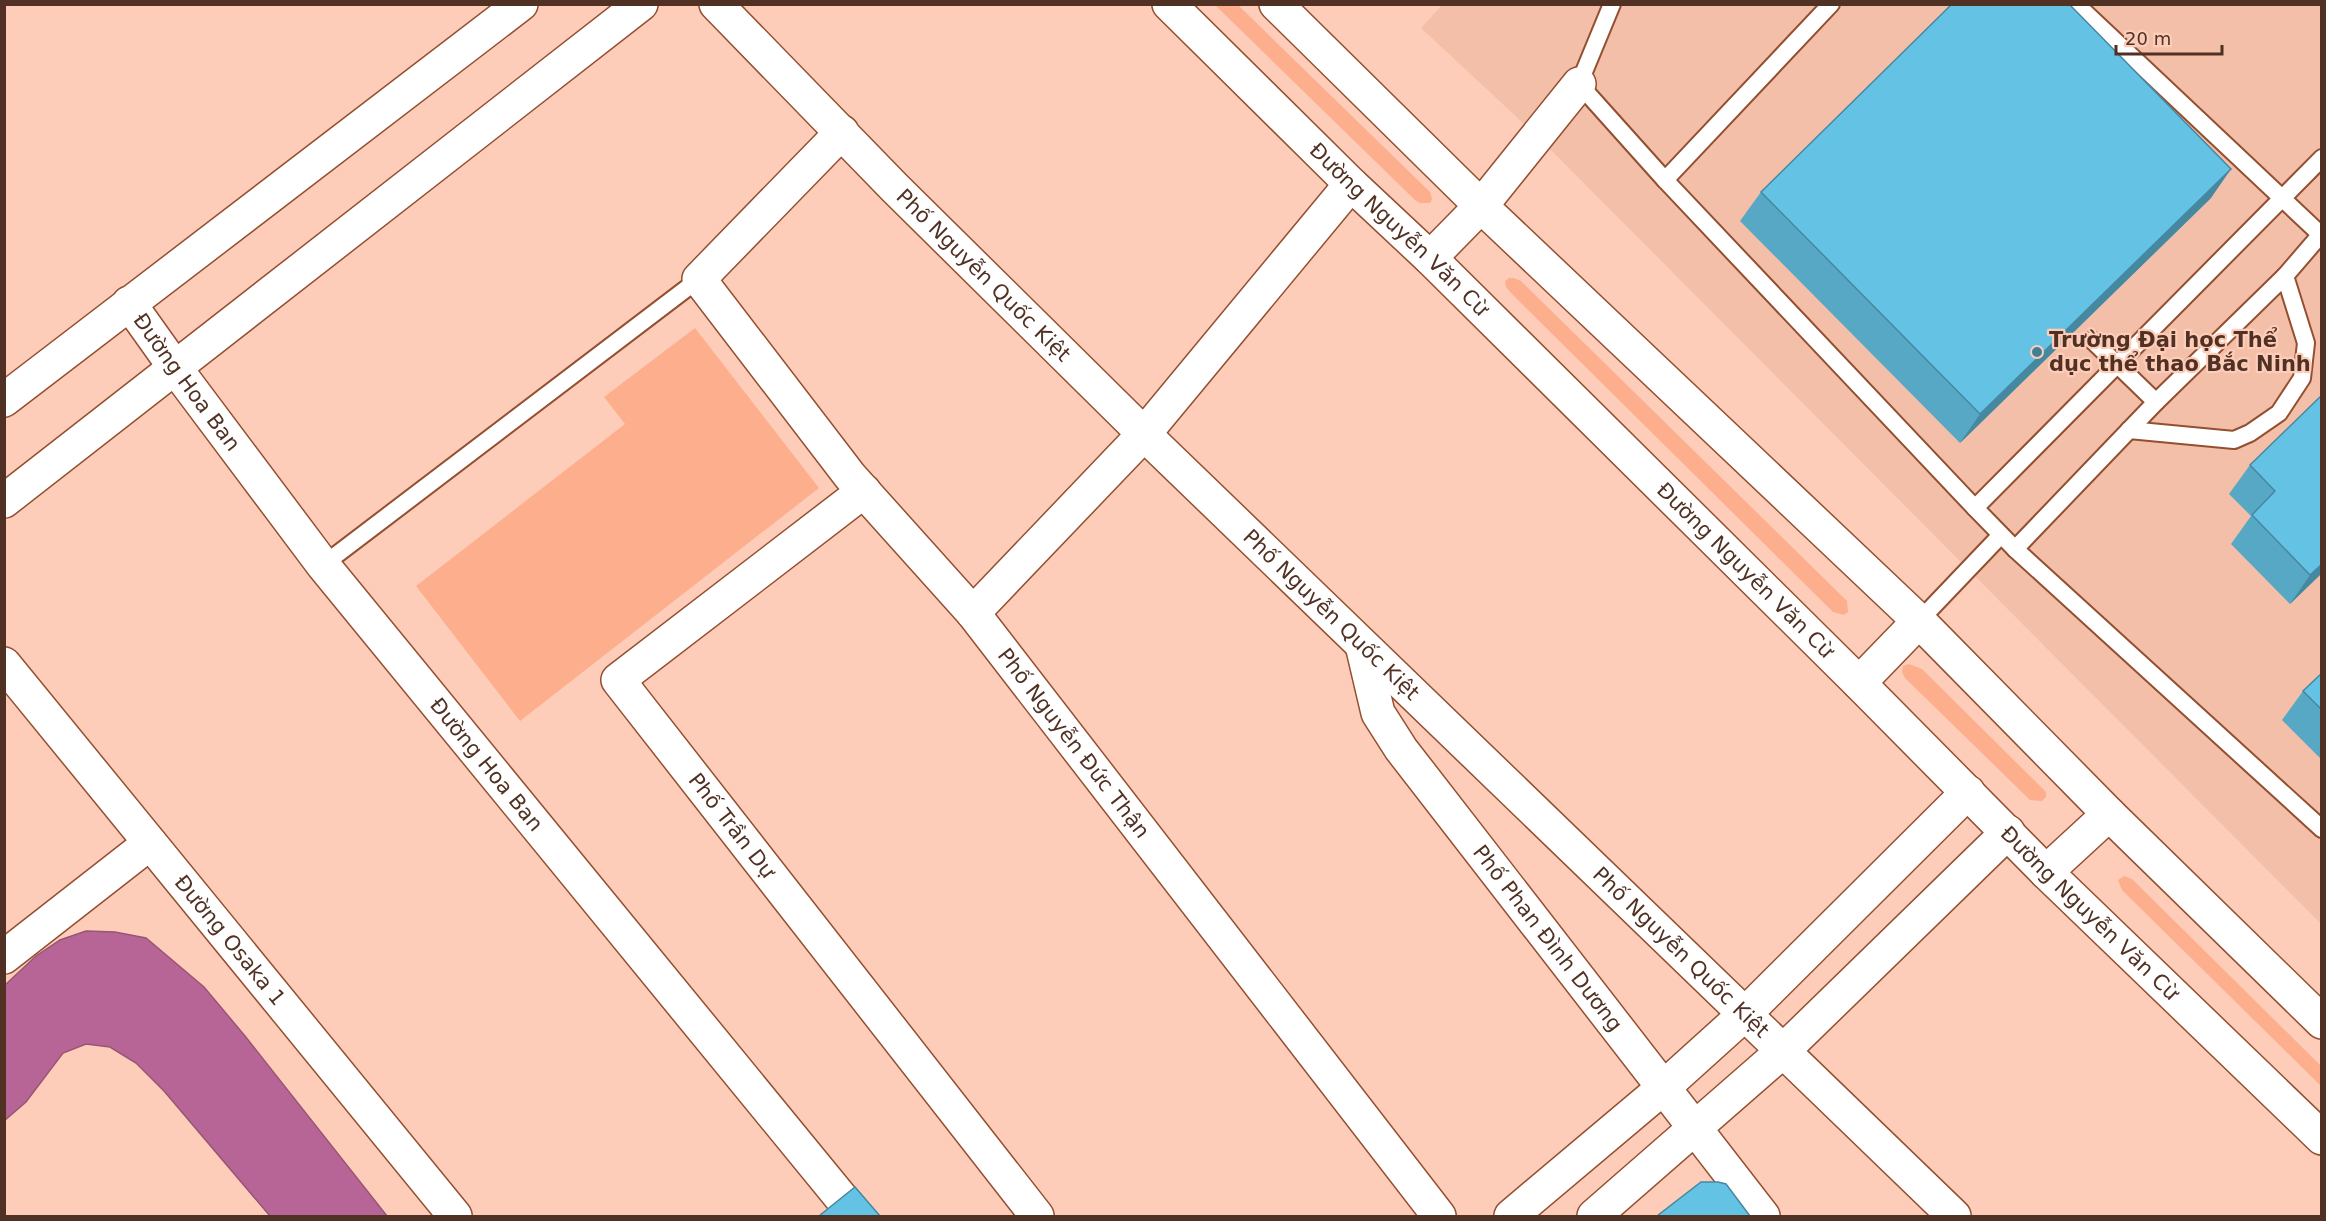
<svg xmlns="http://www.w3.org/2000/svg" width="2326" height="1221" viewBox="0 0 2326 1221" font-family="'DejaVu Sans',sans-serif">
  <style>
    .built { fill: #f3bfa9 }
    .green { fill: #fdae8c }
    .water { fill: #b76596; stroke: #985574; stroke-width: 1.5 }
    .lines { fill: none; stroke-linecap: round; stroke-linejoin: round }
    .service-casing { stroke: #944f30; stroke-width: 20 }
    .minor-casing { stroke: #944f30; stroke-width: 36 }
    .tertiary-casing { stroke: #944f30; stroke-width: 36 }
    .primary-casing { stroke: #944f30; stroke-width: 36 }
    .service { stroke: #fff; stroke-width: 16 }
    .minor { stroke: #fff; stroke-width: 33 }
    .tertiary { stroke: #fff; stroke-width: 33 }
    .primary { stroke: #fff; stroke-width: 33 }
    .wall { fill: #56a8c5 }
    .shaded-wall { fill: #4688a0 }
    .building { fill: #64c3e5; stroke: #4688a0; stroke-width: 1.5 }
    .poi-dot { fill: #427f95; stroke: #fdcdb9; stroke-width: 2 }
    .labels { text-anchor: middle; stroke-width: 4.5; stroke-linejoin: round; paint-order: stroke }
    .street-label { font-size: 21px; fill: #503123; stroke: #fdcdb9 }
    .poi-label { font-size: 21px; font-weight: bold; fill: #503123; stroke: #fdcdb9; text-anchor: start }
  </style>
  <rect width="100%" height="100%" fill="#fdcdb9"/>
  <!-- built -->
  <polygon class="built" points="1443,4 2321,5 2321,924 1537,136 1421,28"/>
  <!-- green -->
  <g class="green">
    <polygon points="1215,5 1238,5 1430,192 1432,199 1430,203 1420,203 1415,200"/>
    <polygon points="1509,278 1514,278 1521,281 1847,601 1848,612 1844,615 1833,612 1513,295 1506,287 1505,281"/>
    <polygon points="695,328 819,488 520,721 416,586 625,424 604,397"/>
    <polygon points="1909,664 1922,669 2046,792 2046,797 2042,801 2030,800 1905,678 1902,672 1903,666"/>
    <polygon points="2124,876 2132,879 2321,1066 2321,1086 2122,890 2118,880"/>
  </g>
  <!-- water -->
  <polygon class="water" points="86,931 115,932 146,938 204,987 245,1036 387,1216 270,1216 164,1091 136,1063 110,1047 86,1044 63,1053 26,1102 5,1120 5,985 36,956 60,940"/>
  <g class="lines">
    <!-- service casing -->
    <g class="service-casing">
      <g id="service">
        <polyline points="1612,4 1579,84 1665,180 1975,508 2015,549 2322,829"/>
        <polyline points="2076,4 2320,234"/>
        <polyline points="1665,180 1831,4"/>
        <polyline points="2092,340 2156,402"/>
        <polyline points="2129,430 2234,440 2250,433 2279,413 2302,378 2306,343 2285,276"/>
        <polyline points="1975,508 2322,158"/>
        <polyline points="2015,549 2156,402 2285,276 2322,233"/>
        <polyline points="323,565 699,279"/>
        <polyline points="1919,621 2001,535"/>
      </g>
    </g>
    <!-- minor casing -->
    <g class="minor-casing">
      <g id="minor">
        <path id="s1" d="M716 4 895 188 1144 434 1954 1216"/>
        <path id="s2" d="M842 132 699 279 850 476 973 613 1439 1216"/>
        <polyline points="1430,258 1481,206 1579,84"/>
        <path id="s3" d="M129 303 176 369 323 565 856 1216"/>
        <path id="s4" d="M864 491 618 680 1037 1216"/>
        <polyline points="973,613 1144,434 1351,184"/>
        <path id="s5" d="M1362 645 1378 713 1401 749 1763 1216"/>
        <path id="s6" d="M4 664 455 1216"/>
        <polyline points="4,957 150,843"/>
        <polyline points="1511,1216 1663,1088 1745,1014 1968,792"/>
        <polyline points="1594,1216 1783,1051 2008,832"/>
      </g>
    </g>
    <!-- tertiary casing -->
    <g class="tertiary-casing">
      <g id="tertiary">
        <polyline points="4,400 521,4"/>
        <polyline points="4,501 641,4"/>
      </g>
    </g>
    <!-- primary casing -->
    <g class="primary-casing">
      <g id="primary">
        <path id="s7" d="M1169 4 1351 184 1430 258 1859 683 2046 872 2322 1138"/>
        <polyline points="1276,4 1481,206 1919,621 2109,814 2322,1022"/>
        <polyline points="1859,683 1919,621"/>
        <polyline points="2046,872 2109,814"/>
      </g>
    </g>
    <!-- service -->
    <use href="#service" class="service"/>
    <!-- minor -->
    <use href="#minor" class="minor"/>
    <!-- tertiary -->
    <use href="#tertiary" class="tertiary"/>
    <!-- primary -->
    <use href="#primary" class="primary"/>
  </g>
  <!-- wall -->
  <g class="wall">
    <polygon points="1761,192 2211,198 1960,443 1740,221"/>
    <polygon points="2322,395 2322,573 2290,604 2231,544 2251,516 2229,494 2250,465"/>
    <polygon points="2322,673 2322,760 2282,720 2303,691"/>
  </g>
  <!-- shaded-wall -->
  <g class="shaded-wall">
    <polygon points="2231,169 2211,198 1960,443 1980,414"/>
    <polygon points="2322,564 2322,573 2290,604 2310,575"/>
  </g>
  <!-- building -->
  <g class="building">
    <polygon points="1952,4 2069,4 2231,169 1980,414 1761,192"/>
    <polygon points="2322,395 2322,564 2310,575 2252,515 2275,491 2250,465"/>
    <polygon points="2322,673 2322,710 2303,691"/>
    <polygon points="1701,1182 1718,1182 1726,1184 1750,1216 1657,1216"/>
    <polygon points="855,1187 880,1216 819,1216"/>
  </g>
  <!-- markers -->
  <circle class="poi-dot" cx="2037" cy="352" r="6"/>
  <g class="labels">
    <!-- street labels -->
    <g class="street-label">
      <text dy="7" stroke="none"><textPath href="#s7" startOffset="322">Đường Nguyễn Văn Cừ</textPath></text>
      <text dy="7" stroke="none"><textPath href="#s1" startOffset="381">Phố Nguyễn Quốc Kiệt</textPath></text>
      <text dy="7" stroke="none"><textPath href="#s3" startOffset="98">Đường Hoa Ban</textPath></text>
      <text dy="7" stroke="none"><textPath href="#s7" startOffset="808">Đường Nguyễn Văn Cừ</textPath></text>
      <text dy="7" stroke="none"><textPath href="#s1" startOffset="867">Phố Nguyễn Quốc Kiệt</textPath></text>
      <text dy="7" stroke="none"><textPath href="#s2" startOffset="802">Phố Nguyễn Đức Thận</textPath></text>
      <text dy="7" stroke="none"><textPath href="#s3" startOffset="584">Đường Hoa Ban</textPath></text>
      <text dy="7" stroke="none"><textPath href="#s4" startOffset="495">Phố Trần Dự</textPath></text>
      <text dy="7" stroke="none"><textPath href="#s7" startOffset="1294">Đường Nguyễn Văn Cừ</textPath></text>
      <text dy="7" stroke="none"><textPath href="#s5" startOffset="352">Phố Phan Đình Dương</textPath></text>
      <text dy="7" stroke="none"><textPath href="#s6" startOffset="357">Đường Osaka 1</textPath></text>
      <text dy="7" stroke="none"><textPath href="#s1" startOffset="1353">Phố Nguyễn Quốc Kiệt</textPath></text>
    </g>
    <!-- poi labels -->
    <g class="poi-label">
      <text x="2049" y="347">Trường Đại học Thể<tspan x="2049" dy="24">dục thể thao Bắc Ninh</tspan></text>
    </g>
  </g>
  <!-- border -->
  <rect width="2326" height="1221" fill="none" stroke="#503123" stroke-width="12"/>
  <!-- scale -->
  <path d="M2116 45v9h106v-9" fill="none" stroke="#503123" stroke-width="3"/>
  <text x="2125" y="45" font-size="18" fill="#503123" stroke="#fdcdb9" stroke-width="4.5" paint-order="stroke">20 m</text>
</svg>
